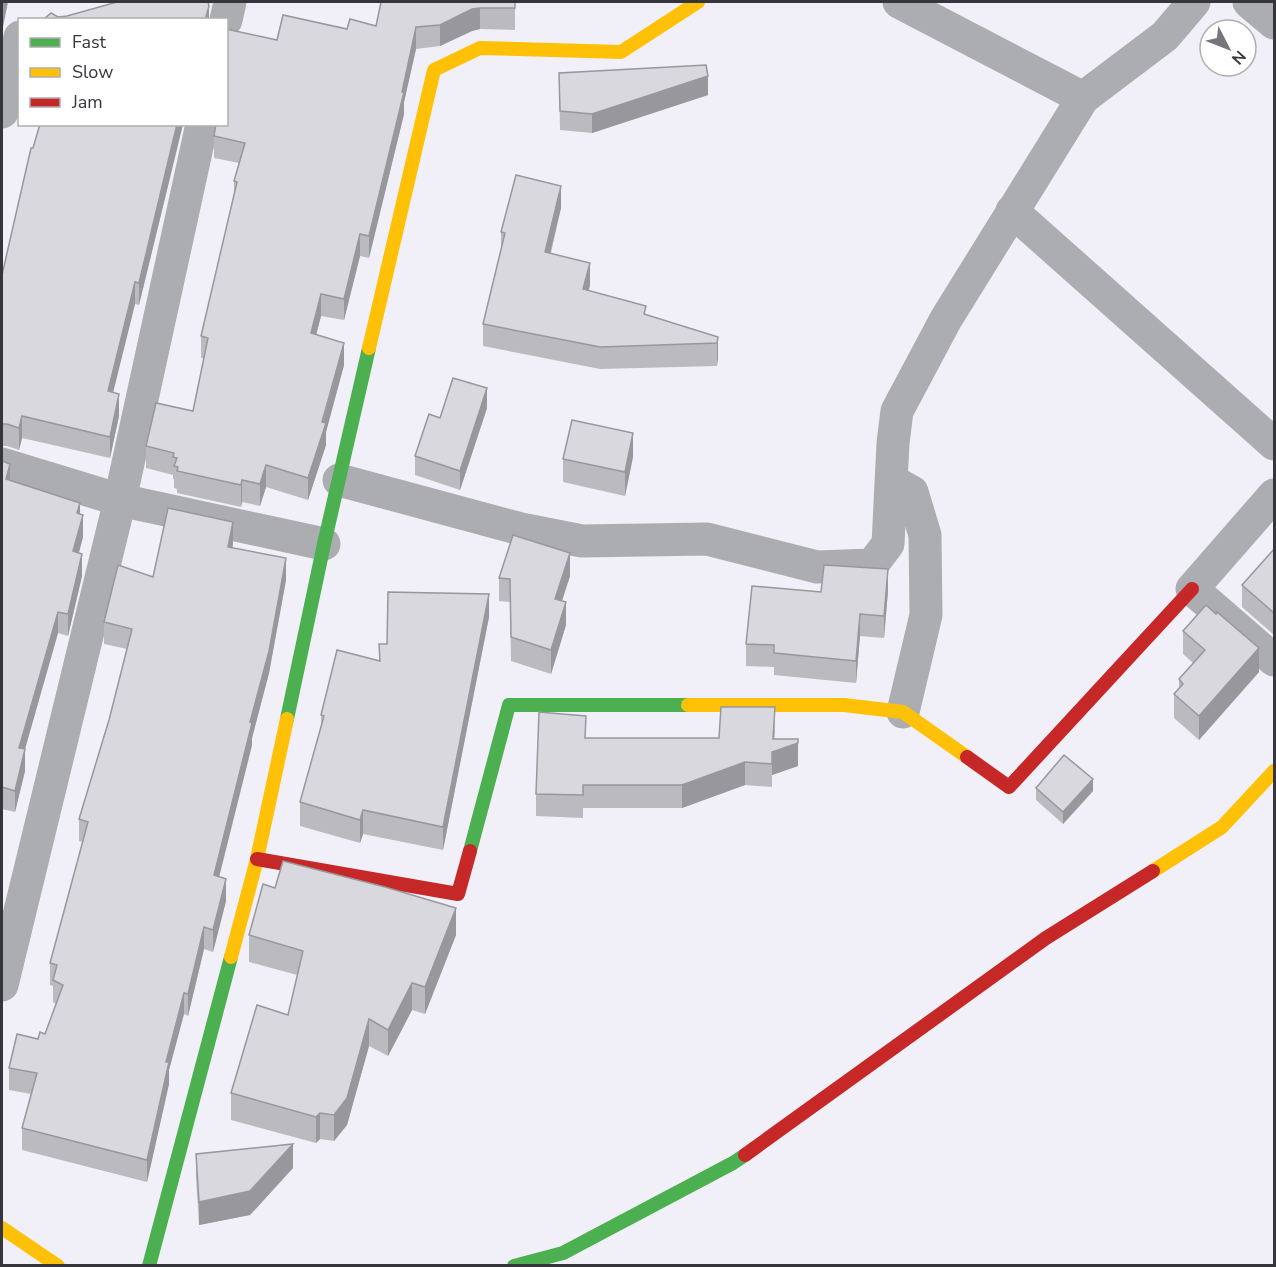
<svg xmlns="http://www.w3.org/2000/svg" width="1276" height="1267" viewBox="0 0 1276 1267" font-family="'Nunito Sans',sans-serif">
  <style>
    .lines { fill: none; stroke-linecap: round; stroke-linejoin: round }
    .street { stroke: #abadb0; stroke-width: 33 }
    .fast { stroke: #4caf50; stroke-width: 14 }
    .slow { stroke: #ffc107; stroke-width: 14 }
    .jam { stroke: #c62828; stroke-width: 14 }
    .wall { fill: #bbbabf }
    .shaded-wall { fill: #98979b }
    .building { fill: #d9d8de; stroke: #98979b; stroke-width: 1.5 }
  </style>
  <rect width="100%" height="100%" fill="#f1f0f8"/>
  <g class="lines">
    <!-- street -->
    <g class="street">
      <polyline points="899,2 1083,98 1165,36 1194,2"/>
      <polyline points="1249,2 1274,23"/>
      <polyline points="226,20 230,2"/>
      <polyline points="2,112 20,37"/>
      <polyline points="1012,211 1274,444"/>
      <polyline points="2,464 120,500 324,544"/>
      <polyline points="339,480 521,529 582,541 707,539 817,567 872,565 888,544 893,443 897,411 946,319 1083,98"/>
      <polyline points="892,481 912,492 925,535 926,615 903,712"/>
      <polyline points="1274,495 1192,589 1274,660"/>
      <polyline points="2,985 120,500 202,124"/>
    </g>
    <!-- fast -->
    <g class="fast">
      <polyline points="287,719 324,544 369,348"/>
      <polyline points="470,851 509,705 688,705"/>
      <polyline points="149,1266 231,957"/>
      <polyline points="514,1266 563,1253 733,1163 745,1155"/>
    </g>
    <!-- slow -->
    <g class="slow">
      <polyline points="369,348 434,70 480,48 621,52 698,2"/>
      <polyline points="688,705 844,705 903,712 967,757"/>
      <polyline points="1153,871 1222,827 1274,771"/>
      <polyline points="231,957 257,859 287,719"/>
      <polyline points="2,1228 58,1266"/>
    </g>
    <!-- jam -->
    <g class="jam">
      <polyline points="967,757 1009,787 1192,589"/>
      <polyline points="257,859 458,894 470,851"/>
      <polyline points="745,1155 1046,938 1153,871"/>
    </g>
  </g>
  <!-- wall -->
  <g class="wall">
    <polygon points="515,2 515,30 480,29 472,31 440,46 416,49 404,102 404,114 369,258 360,256 344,320 321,316 316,335 344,365 326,432 326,445 308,500 266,487 260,506 242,502 241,507 177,493 177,489 174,488 174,479 173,479 173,475 146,468 146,446 193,411 204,358 201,358 201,336 234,194 234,181 239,163 214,158 214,136 277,40 347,29 376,26"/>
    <polygon points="559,73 708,95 592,133 560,130"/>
    <polygon points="183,124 139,305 135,304 113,392 119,416 110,458 22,438 19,450 7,446 2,446 2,275 33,148"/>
    <polygon points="561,208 551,253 590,285 589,290 646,315 718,337 717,366 600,369 483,346 483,324 501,248 501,232"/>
    <polygon points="487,408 460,490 415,475 415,456"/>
    <polygon points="633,457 625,496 563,482 563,459"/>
    <polygon points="2,461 10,481 80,514 83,537 79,553 82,576 68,636 58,633 25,749 25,771 15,812 2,809"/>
    <polygon points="233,544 232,548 286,580 269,673 252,738 252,745 219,877 226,901 213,952 204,949 188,1016 184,1014 169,1070 169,1084 147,1182 22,1150 22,1128 31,1094 9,1090 9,1068 38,1039 45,1034 56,1004 53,1002 53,986 50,985 50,963 83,842 79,841 79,819 109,720 127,649 104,644 104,622 153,577"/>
    <polygon points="1275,548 1275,636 1242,607 1242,585"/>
    <polygon points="570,576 562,601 566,625 551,674 511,661 510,602 499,601 499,578"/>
    <polygon points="888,591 884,638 860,636 856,683 774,675 774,667 746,666 746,644 821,592"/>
    <polygon points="489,617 443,850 363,834 360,843 300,826 300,802 321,726 321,715 379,660 379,644 387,644"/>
    <polygon points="1183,631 1259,672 1199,740 1174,718 1174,694 1179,689 1179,679 1193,663 1183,654"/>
    <polygon points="775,730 774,739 798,766 772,775 772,787 745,785 682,808 583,808 583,818 536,816 536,794 586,738 719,738"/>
    <polygon points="1036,788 1093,791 1063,824 1036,800"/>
    <polygon points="249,935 456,935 425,1014 412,1010 388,1056 369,1046 347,1125 334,1141 320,1139 316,1143 231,1120 231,1093 288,1015 297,975 249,962"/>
    <polygon points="196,1154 293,1168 250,1215 199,1225 196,1177"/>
  </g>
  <!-- shaded-wall -->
  <g class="shaded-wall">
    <polygon points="3,2 8,2 2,32 2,11"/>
    <polygon points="209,6 209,20 205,20"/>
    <polygon points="480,8 480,29 472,31 440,46 440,25 472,9"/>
    <polygon points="416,27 416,49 404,102 404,114 369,258 369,236 402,92"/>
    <polygon points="708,76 708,95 592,133 592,114"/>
    <polygon points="177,124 183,124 139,305 139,283"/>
    <polygon points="561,186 561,208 545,274 545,252"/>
    <polygon points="360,234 360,256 344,320 344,299"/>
    <polygon points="590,263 590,285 583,311 583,289"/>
    <polygon points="135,282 135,304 108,413 108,391"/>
    <polygon points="321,294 321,316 311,355 311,333"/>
    <polygon points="718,337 718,359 717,366 717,343"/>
    <polygon points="344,343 344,365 326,432 326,445 308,500 308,478"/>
    <polygon points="487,388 487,408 460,490 460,471"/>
    <polygon points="119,394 119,416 110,458 110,437"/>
    <polygon points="22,416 22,438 19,450 19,428"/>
    <polygon points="633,433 633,457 625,496 625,472"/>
    <polygon points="10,464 10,486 6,479"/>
    <polygon points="266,465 266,487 260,506 260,484"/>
    <polygon points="242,480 242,502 241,507 241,485"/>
    <polygon points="80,503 80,524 77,513"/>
    <polygon points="83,515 83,537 73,573 73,551"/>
    <polygon points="233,522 233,544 228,569 228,547"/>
    <polygon points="570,553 570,576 555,622 555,599"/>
    <polygon points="82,554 82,576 68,636 68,614"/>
    <polygon points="286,558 286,580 269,673 252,738 252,745 214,897 214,875 250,722"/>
    <polygon points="888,569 888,591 884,638 884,616"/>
    <polygon points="489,594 489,617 443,850 443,827"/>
    <polygon points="566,602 566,625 551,674 551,650"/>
    <polygon points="58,612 58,633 19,770 19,748"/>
    <polygon points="860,614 860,636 856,683 856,661"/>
    <polygon points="1259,648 1259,672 1199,740 1199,716"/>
    <polygon points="775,707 774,752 798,743 798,766 772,775 772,787 772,764"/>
    <polygon points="25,749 25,771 15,812 15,791"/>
    <polygon points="745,762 745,785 682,808 682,785"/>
    <polygon points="1093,779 1093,791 1063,824 1063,812"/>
    <polygon points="363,810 363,834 360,843 360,820"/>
    <polygon points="226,879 226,901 213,952 213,930"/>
    <polygon points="456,908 456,935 425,1014 425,987"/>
    <polygon points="204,927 204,949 188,1016 188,994"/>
    <polygon points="412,983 412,1010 388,1056 388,1030"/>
    <polygon points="184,993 184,1014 169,1070 169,1084 147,1182 147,1160 166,1062"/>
    <polygon points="369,1019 369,1046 347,1125 334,1141 334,1115"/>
    <polygon points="320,1113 320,1139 316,1143 316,1117"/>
    <polygon points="293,1144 293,1168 250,1215 199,1225 199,1202"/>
  </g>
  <!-- building -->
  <g class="building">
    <polygon points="117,2 208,2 209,6 205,20 43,20 51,13 58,17 67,16"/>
    <polygon points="381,2 515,2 515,8 480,8 472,9 440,25 416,27 402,92 404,92 369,236 360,234 344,299 321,294 311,333 344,343 322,422 326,423 308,478 266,465 260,484 242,480 241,485 177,471 178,467 174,466 177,458 173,457 174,453 146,446 156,403 193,411 208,338 201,336 237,182 234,181 245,143 214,136 216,124 226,124 226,29 277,40 283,15 347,29 350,19 376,26"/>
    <polygon points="706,65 708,76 592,114 560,111 559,73"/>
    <polygon points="40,124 177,124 139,283 135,282 108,391 119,394 110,437 22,416 19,428 7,424 2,424 2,275 31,148 33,148"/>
    <polygon points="516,175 561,186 545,252 590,263 583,289 646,306 644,314 718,337 717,343 600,347 483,324 505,233 501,232"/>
    <polygon points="453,378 487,388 460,471 415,456 429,414 440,418"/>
    <polygon points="572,420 633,433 625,472 563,459"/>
    <polygon points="2,461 10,464 6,479 80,503 77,513 83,515 73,551 82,554 68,614 58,612 19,748 25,749 15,791 2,787"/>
    <polygon points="168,508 233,522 228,547 286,558 269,651 250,722 252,723 214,875 226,879 213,930 204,927 188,994 184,993 166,1062 169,1062 147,1160 22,1128 37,1073 9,1068 17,1034 38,1039 40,1032 45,1034 63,985 53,980 57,965 50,963 88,822 79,819 109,720 132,629 104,622 118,565 153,577"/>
    <polygon points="513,535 570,553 555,599 566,602 551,650 511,637 510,579 499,578"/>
    <polygon points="1275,548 1275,614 1242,585"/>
    <polygon points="824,565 888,569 884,616 860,614 856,661 774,653 774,645 746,644 752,586 821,592"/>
    <polygon points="388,592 489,594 443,827 363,810 360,820 300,802 324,716 321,715 337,650 380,661 379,644 387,644"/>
    <polygon points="1206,605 1216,614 1217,612 1259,648 1199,716 1174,694 1183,684 1179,679 1205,650 1183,631"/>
    <polygon points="721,707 775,707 773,739 798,739 798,743 772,752 772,764 745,762 682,785 583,785 583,795 536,794 539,712 586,716 585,738 719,738"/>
    <polygon points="1064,755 1093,779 1063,812 1036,788"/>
    <polygon points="283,861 385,887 456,908 425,987 412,983 388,1030 369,1019 347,1098 334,1115 320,1113 316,1117 231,1093 257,1005 288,1015 303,951 249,935 263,884 275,888"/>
    <polygon points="293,1144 250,1191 199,1202 196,1154"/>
  </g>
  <!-- border -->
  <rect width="1276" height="1267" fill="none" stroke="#36353b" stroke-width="6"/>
  <!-- legend -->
  <rect x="18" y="18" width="210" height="108" fill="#ffffff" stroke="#afaeb1" stroke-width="1.5"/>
  <rect x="30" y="38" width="30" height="9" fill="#4caf50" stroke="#afaeb1" stroke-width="1.5"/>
  <text x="72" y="48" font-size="18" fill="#36353b">Fast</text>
  <rect x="30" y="68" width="30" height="9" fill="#ffc107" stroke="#afaeb1" stroke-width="1.5"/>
  <text x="72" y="78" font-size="18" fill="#36353b">Slow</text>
  <rect x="30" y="98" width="30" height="9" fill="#c62828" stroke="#afaeb1" stroke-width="1.5"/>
  <text x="72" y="108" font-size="18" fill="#36353b">Jam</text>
  <!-- north arrow -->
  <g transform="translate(1228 48) rotate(132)"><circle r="28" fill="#ffffff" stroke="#afaeb1" stroke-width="1.5"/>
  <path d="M0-4.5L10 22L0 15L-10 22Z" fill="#77767d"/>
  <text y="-9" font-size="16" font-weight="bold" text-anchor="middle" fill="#36353b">N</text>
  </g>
</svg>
